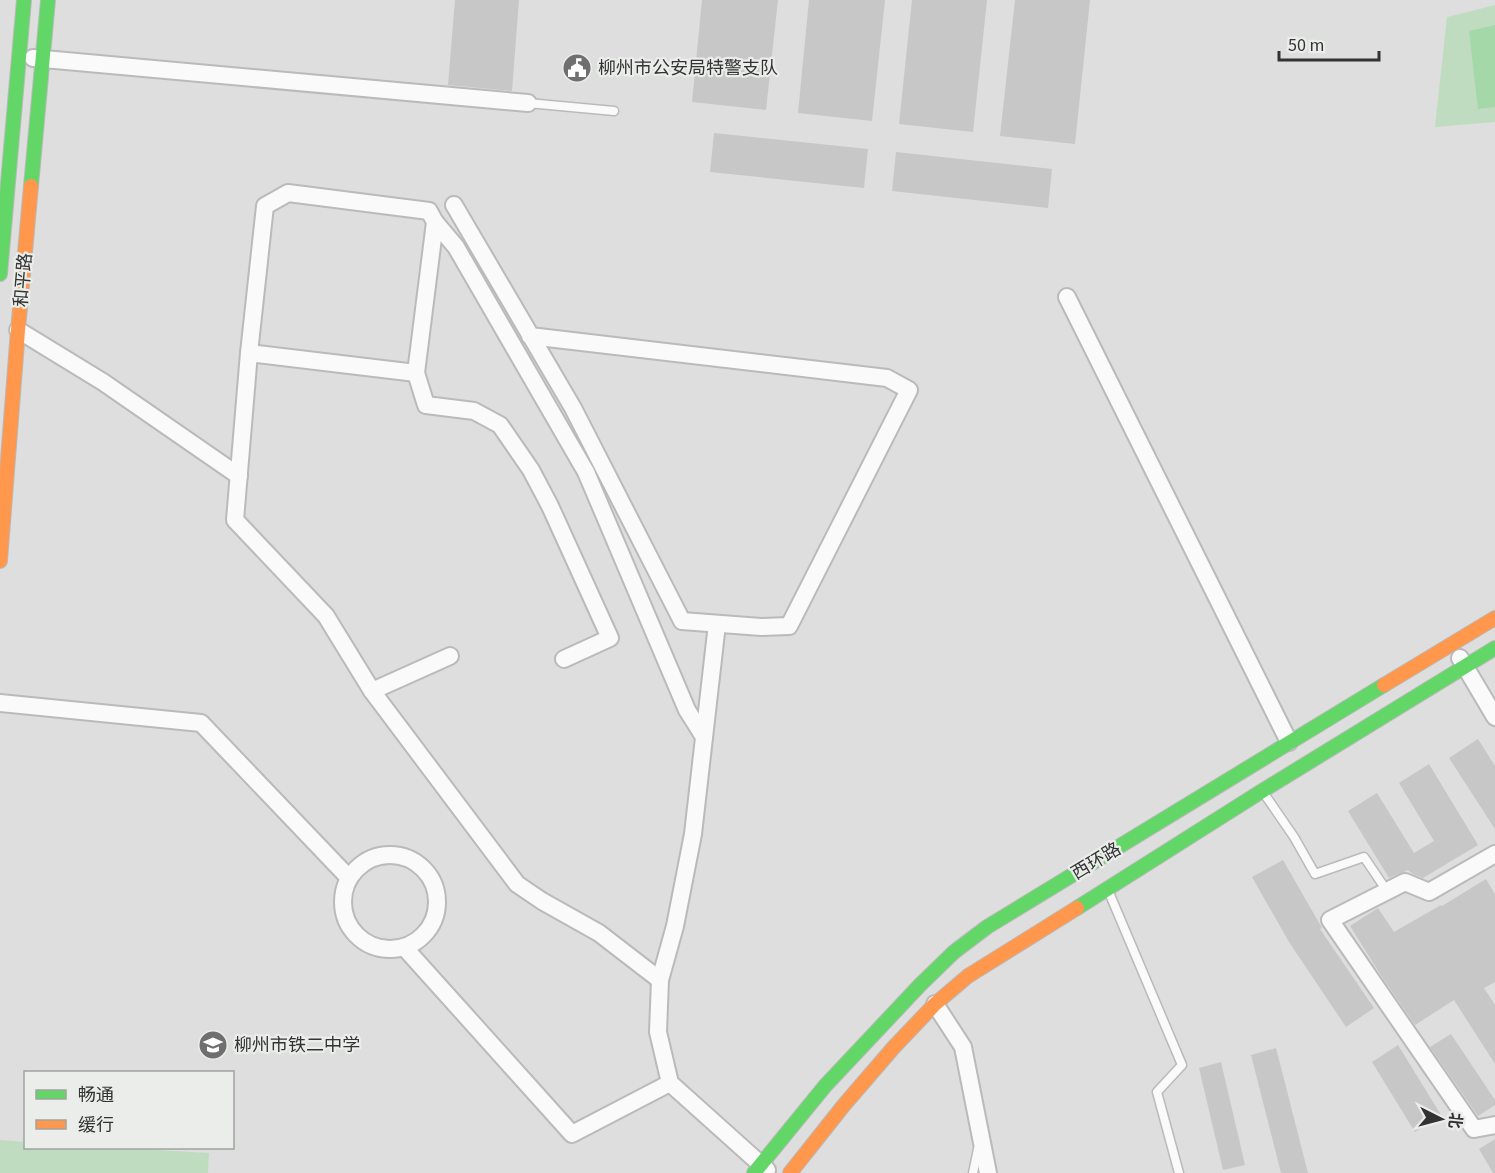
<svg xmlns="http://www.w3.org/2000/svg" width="1495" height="1173" viewBox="0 0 1495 1173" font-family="'Source Sans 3','Noto Sans SC',sans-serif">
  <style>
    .green { fill: #bfdcc0 }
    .water { fill: #a4d8a9 }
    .building { fill: #c7c7c7 }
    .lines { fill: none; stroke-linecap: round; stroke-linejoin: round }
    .lane-casing { stroke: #b9bab9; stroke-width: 11 }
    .street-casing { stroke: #b9bab9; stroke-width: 20 }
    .fast-casing { stroke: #b9bab9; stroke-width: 16 }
    .slow-casing { stroke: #b9bab9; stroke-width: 16 }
    .lane { stroke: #fafafa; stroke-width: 8 }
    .street { stroke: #fafafa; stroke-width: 16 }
    .fast { stroke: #63d668; stroke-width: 14 }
    .slow { stroke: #ff974d; stroke-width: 14 }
    .labels { text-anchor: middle; stroke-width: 4.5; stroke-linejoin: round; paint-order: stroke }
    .poi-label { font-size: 18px; fill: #323332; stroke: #eaedea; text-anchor: start }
    .street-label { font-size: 18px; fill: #323332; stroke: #eaedea }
  </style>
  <rect width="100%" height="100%" fill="#dedede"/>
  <!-- green -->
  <g class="green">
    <polygon points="1495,5 1495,122 1435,127 1447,17"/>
    <polygon points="0,1140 25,1142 26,1148 122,1148 209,1153 208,1173 0,1173"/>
  </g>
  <!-- water -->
  <polygon class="water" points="1495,25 1495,107 1478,109 1469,31"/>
  <!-- building -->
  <g class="building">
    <polygon points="455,0 519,0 512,91 448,85"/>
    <polygon points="702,0 778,0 766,110 692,102"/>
    <polygon points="809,0 885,0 872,121 798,113"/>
    <polygon points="912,0 987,0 973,132 899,124"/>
    <polygon points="1015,0 1090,0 1075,144 1000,136"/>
    <polygon points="714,133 868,149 864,188 710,172"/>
    <polygon points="896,152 1052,169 1048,208 892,191"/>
    <polygon points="1478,739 1495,766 1495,829 1449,758"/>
    <polygon points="1429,764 1478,845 1423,878 1413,874 1408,870 1389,878 1348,811 1377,793 1414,853 1434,841 1399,783"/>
    <polygon points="1283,860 1322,928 1320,929 1374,1008 1346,1027 1289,942 1252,877"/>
    <polygon points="1486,879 1495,894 1495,982 1484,988 1495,1005 1495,1064 1454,1000 1415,1025 1382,977 1350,926 1378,908 1394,932 1441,905 1442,906"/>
    <polygon points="1451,1034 1495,1100 1495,1105 1478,1116 1430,1047"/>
    <polygon points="1398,1045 1441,1115 1415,1132 1372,1062"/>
    <polygon points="1276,1048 1308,1173 1281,1173 1251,1055"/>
    <polygon points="1221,1062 1245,1165 1223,1170 1199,1068"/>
    <polygon points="1495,1139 1495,1173 1493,1173 1479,1149"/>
  </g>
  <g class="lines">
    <!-- lane casing -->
    <g class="lane-casing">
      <g id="lane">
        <polyline points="528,103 614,111"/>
        <polyline points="1263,792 1294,837 1315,874 1364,857 1387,891"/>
        <polyline points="1108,890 1182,1065 1157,1092 1179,1173"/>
        <polyline points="973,1173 978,1149"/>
      </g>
    </g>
    <!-- street casing -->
    <g class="street-casing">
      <g id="street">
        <polyline points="33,58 528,103"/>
        <polyline points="454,205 573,408 682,621 761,627 789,626 909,390 887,378 530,336"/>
        <polyline points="435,222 416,373 426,405 474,411 500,425 531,470 550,506 610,638 564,659"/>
        <polyline points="1067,297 1289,742"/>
        <polyline points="18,330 103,382 239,476"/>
        <polyline points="249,353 416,373"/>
        <polyline points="717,624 693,834 675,926 660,980 658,1032 670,1083 767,1170"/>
        <polyline points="1460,658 1495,717"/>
        <polyline points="372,691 450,656"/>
        <polyline points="0,703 201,723 349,878"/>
        <polyline points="1495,854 1429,892 1405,882 1330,920 1474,1129 1495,1125"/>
        <circle cx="390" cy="902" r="47"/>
        <polyline points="404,947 572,1134 670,1083"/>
        <polyline points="660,980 599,933 542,901 517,884 372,691 326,616 235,520 249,353 265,206 288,193 429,211 435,222 456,247 586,472 687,710 704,737"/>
        <polyline points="935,1004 963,1047 988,1173"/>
      </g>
    </g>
    <!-- fast casing -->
    <g class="fast-casing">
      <g id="fast">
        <polyline points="31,186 48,0"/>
        <polyline points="0,274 24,0"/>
        <polyline points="1077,908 1262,791 1495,648"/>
        <polyline points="754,1173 825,1086 920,985 954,952 987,927 1384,685"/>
      </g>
    </g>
    <!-- slow casing -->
    <g class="slow-casing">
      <g id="slow">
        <polyline points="0,561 18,330 31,186"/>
        <polyline points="1384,685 1495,618"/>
        <polyline points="790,1173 844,1105 894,1047 935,1004 968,976 1077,908"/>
      </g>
    </g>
    <!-- lane -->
    <use href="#lane" class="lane"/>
    <!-- street -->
    <use href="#street" class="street"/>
    <!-- fast -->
    <use href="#fast" class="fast"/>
    <!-- slow -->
    <use href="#slow" class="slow"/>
  </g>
  <!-- icons -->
  <defs>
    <g id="civic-disc" transform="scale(1.5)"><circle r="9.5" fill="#6e6f6e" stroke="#eaedea"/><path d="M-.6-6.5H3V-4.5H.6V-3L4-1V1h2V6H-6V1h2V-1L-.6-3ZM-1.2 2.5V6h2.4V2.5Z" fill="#fff"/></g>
    <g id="school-disc" transform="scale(1.5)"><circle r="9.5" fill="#6e6f6e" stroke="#eaedea"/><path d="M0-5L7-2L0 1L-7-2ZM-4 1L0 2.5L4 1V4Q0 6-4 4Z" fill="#fff"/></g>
  </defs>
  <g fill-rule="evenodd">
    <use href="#civic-disc" x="577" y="68"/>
    <use href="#school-disc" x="213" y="1045"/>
  </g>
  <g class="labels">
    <!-- poi labels -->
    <g class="poi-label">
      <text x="598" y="74">柳州市公安局特警支队</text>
      <text x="234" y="1051">柳州市铁二中学</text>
    </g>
    <!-- street labels -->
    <g class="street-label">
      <text transform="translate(23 280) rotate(-85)" y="6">和平路</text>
      <text transform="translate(1096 861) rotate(-31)" y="6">西环路</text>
    </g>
  </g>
  <!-- legend -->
  <rect x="24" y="1071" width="210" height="78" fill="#eaedea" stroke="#a0a3a0" stroke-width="1.5"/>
  <rect x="36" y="1090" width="30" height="9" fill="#63d668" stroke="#a0a3a0" stroke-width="1.5"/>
  <text x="78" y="1101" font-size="18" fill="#323332">畅通</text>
  <rect x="36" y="1120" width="30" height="9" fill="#ff974d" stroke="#a0a3a0" stroke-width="1.5"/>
  <text x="78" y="1131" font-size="18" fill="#323332">缓行</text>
  <!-- north arrow -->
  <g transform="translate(1441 1119) rotate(96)" stroke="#eaedea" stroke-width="4.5" paint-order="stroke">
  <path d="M0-4.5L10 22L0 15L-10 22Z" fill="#323332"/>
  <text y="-9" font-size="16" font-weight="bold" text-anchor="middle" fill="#323332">北</text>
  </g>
  <!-- scale -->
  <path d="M1279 51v9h100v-9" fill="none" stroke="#323332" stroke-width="3"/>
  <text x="1288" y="51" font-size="18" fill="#323332" stroke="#eaedea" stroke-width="4.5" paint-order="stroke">50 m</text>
</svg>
